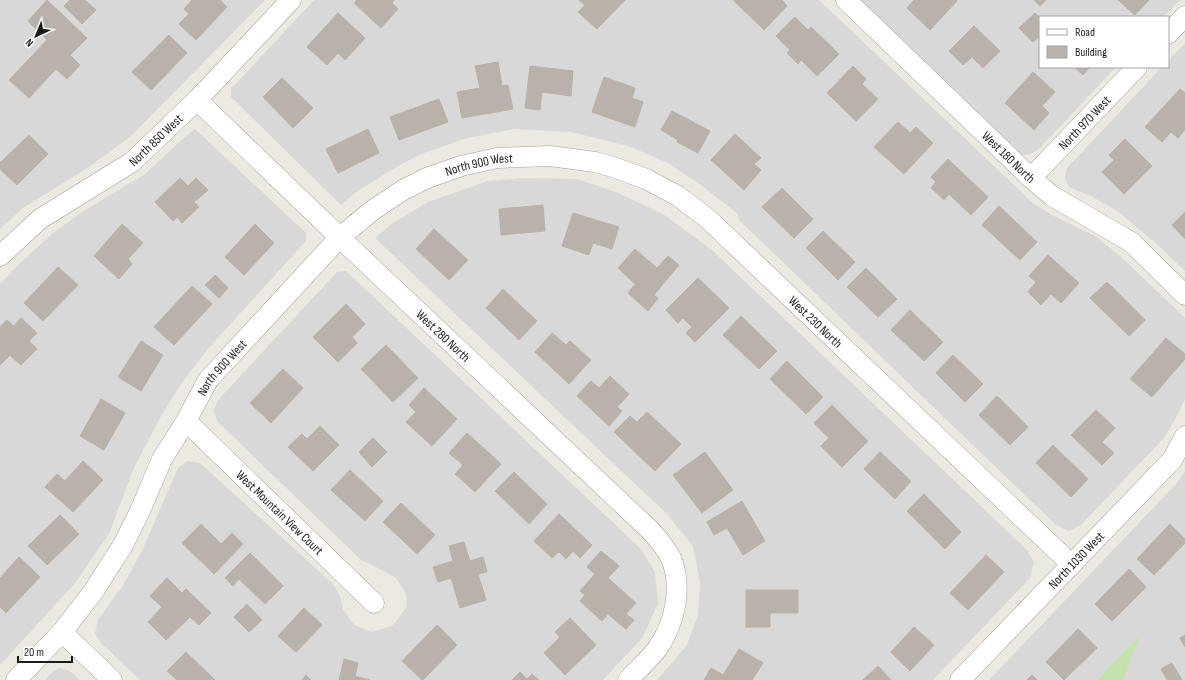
<svg xmlns="http://www.w3.org/2000/svg" width="1185" height="680" viewBox="0 0 1185 680" font-family="'Sofia Sans Condensed',sans-serif">
  <style>
    .residential { fill: #d9d8d8 }
    .grass { fill: #c4e2ab }
    .building { fill: #b8b2ab; stroke: #bcb0a5 }
    .lines { fill: none; stroke-linecap: round; stroke-linejoin: round }
    .minor-casing { stroke: #9f9f9f; stroke-width: 21 }
    .minor { stroke: #fff; stroke-width: 20 }
    .labels { text-anchor: middle; stroke-width: 3; stroke-linejoin: round; paint-order: stroke }
    .street-label { font-size: 13px; fill: #1b1b1b; stroke: #fff }
  </style>
  <rect width="100%" height="100%" fill="#ece9e1"/>
  <!-- residential -->
  <g class="residential">
    <polygon points="0,0 265,0 131,136 89,167 23,208 0,229"/>
    <polygon points="314,0 819,0 1034,204 1054,216 1095,236 1119,255 1185,318 1185,399 1175,420 1163,439 1081,525 1069,531 1056,525 739,220 738,214 701,185 666,162 628,146 571,132 514,129 467,138 421,154 391,170 355,193 341,205 231,97 231,89"/>
    <polygon points="861,0 1180,0 1163,17 1040,17 1040,67 1116,67 1038,150 1028,155 1019,154 865,8"/>
    <polygon points="1185,43 1185,271 1159,246 1119,212 1093,197 1069,187 1065,178 1067,168 1162,67 1168,67 1168,61"/>
    <polygon points="195,129 306,233 306,241 207,350 181,384 160,418 133,470 109,534 75,583 0,665 0,284 21,262 53,233 85,210 145,174 186,136"/>
    <polygon points="525,178 577,179 616,192 663,214 712,250 1026,549 1034,562 1030,578 933,680 657,680 687,645 698,615 700,583 693,546 667,514 375,238 393,223 428,202 488,181"/>
    <polygon points="346,271 641,549 655,572 658,603 643,637 603,680 140,680 101,643 95,633 98,620 122,587 141,553 178,468 187,461 200,463 333,584 340,596 343,609 354,625 372,632 392,626 407,607 406,594 396,578 378,568 361,560 217,421 214,410 218,400 337,272"/>
    <polygon points="1185,471 1185,680 989,680 1176,484"/>
    <polygon points="59,668 70,671 80,680 45,680 51,673"/>
  </g>
  <!-- grass -->
  <polygon class="grass" points="1140,634 1123,680 1098,680"/>
  <!-- building -->
  <g class="building">
    <polygon points="47,0 87,38 70,55 80,65 67,79 56,69 29,98 9,80 47,40 28,21"/>
    <polygon points="70,0 85,0 96,10 82,24 64,6"/>
    <polygon points="192,0 220,0 227,7 196,40 179,24 189,14 184,9"/>
    <polygon points="357,0 394,0 392,3 398,9 381,28 354,3"/>
    <polygon points="579,0 625,0 597,29 578,12 585,5"/>
    <polygon points="733,0 782,0 787,6 764,30"/>
    <polygon points="914,0 956,0 957,1 930,30 907,8"/>
    <polygon points="1034,0 1046,0 1040,6"/>
    <polygon points="1118,0 1149,0 1135,15"/>
    <polygon points="338,13 365,38 345,60 338,53 327,65 307,47"/>
    <polygon points="1035,13 1040,18 1040,36 1033,42 1019,28"/>
    <polygon points="795,17 808,30 811,27 839,54 817,76 801,60 798,64 787,53 790,50 776,36"/>
    <polygon points="974,26 1000,51 983,68 972,57 963,65 949,51"/>
    <polygon points="169,35 187,53 151,90 132,72"/>
    <polygon points="498,62 502,86 508,85 513,109 462,118 457,92 480,88 475,66"/>
    <polygon points="530,66 573,71 571,96 542,92 540,110 525,108"/>
    <polygon points="853,66 866,79 862,84 878,99 856,121 827,93"/>
    <polygon points="1074,67 1090,67 1083,75"/>
    <polygon points="1033,72 1055,92 1042,106 1049,113 1034,130 1005,103"/>
    <polygon points="604,77 635,88 632,98 643,102 635,127 592,112"/>
    <polygon points="282,78 313,108 293,128 263,97"/>
    <polygon points="1180,89 1185,93 1185,130 1178,138 1171,132 1162,142 1145,127"/>
    <polygon points="439,99 448,122 399,140 390,117"/>
    <polygon points="672,111 710,131 698,153 677,142 678,140 661,130"/>
    <polygon points="898,122 910,133 916,127 933,143 904,174 874,147"/>
    <polygon points="368,129 379,153 338,173 326,149"/>
    <polygon points="735,134 761,158 754,164 761,170 744,190 711,160"/>
    <polygon points="29,135 48,154 17,185 0,169 0,163"/>
    <polygon points="1125,139 1152,166 1124,194 1102,172 1114,160 1109,155"/>
    <polygon points="948,159 988,197 971,215 949,194 944,200 931,188 936,182 931,177"/>
    <polygon points="180,178 188,186 196,178 208,190 194,202 199,207 182,223 177,217 173,221 155,202"/>
    <polygon points="782,188 813,219 794,238 762,207"/>
    <polygon points="543,205 545,231 501,235 499,209"/>
    <polygon points="999,206 1037,242 1020,260 982,225"/>
    <polygon points="1185,212 1185,239 1172,225"/>
    <polygon points="573,213 619,227 612,249 593,243 589,255 562,246"/>
    <polygon points="122,224 143,243 128,259 132,264 119,279 94,256"/>
    <polygon points="255,224 274,243 244,275 225,257"/>
    <polygon points="434,229 468,260 449,280 416,249"/>
    <polygon points="823,231 855,262 838,280 806,248"/>
    <polygon points="635,249 657,268 668,256 679,265 654,295 658,298 648,311 628,293 635,284 618,268"/>
    <polygon points="1048,255 1079,283 1061,303 1051,294 1041,305 1028,292 1036,282 1029,276"/>
    <polygon points="58,267 78,285 43,321 24,303"/>
    <polygon points="866,268 897,299 878,317 847,287"/>
    <polygon points="215,275 228,288 219,298 205,285"/>
    <polygon points="698,278 729,308 695,342 686,333 692,327 683,318 678,323 666,310"/>
    <polygon points="1107,282 1145,320 1129,336 1090,298"/>
    <polygon points="192,286 212,304 174,345 154,327"/>
    <polygon points="503,289 537,321 519,340 486,308"/>
    <polygon points="346,304 365,324 352,337 357,343 338,362 313,337"/>
    <polygon points="910,310 943,342 924,361 891,330"/>
    <polygon points="741,316 777,351 759,369 723,335"/>
    <polygon points="21,318 37,333 29,341 37,349 21,365 10,355 0,365 0,327 7,320 14,326"/>
    <polygon points="552,333 566,345 570,341 591,360 569,384 535,352"/>
    <polygon points="1166,338 1185,354 1185,359 1152,397 1130,379"/>
    <polygon points="141,341 163,355 141,391 118,377"/>
    <polygon points="386,345 418,378 393,402 361,369"/>
    <polygon points="953,355 983,384 965,402 936,373"/>
    <polygon points="787,361 823,397 806,414 770,379"/>
    <polygon points="283,369 303,388 271,423 250,403"/>
    <polygon points="610,376 629,394 617,407 622,411 609,426 577,396 591,381 599,388"/>
    <polygon points="424,388 457,419 432,446 406,422 416,412 409,405"/>
    <polygon points="997,396 1028,427 1010,445 979,415"/>
    <polygon points="101,399 125,413 104,450 80,436"/>
    <polygon points="832,405 868,441 842,467 821,446 829,438 814,423"/>
    <polygon points="1096,410 1115,428 1102,442 1114,453 1102,465 1071,435"/>
    <polygon points="647,412 681,444 655,471 614,432 630,416 637,422"/>
    <polygon points="320,426 339,445 313,471 288,447 302,434 307,439"/>
    <polygon points="467,433 501,464 475,492 455,474 463,465 449,453"/>
    <polygon points="373,438 387,452 372,467 359,452"/>
    <polygon points="1053,445 1088,479 1071,497 1036,463"/>
    <polygon points="705,452 733,490 702,513 673,475"/>
    <polygon points="880,452 911,481 895,499 864,469"/>
    <polygon points="83,461 103,480 73,512 45,487 57,474 65,481"/>
    <polygon points="350,470 383,501 365,521 331,490"/>
    <polygon points="514,472 547,504 529,524 495,491"/>
    <polygon points="924,494 961,532 945,549 907,511"/>
    <polygon points="742,501 765,541 743,555 727,528 714,535 707,522"/>
    <polygon points="401,503 435,535 417,554 383,522"/>
    <polygon points="559,514 592,545 580,558 573,551 566,559 559,552 552,558 534,541"/>
    <polygon points="60,515 79,534 47,565 28,546"/>
    <polygon points="201,524 221,544 232,533 243,544 214,574 182,543"/>
    <polygon points="1170,524 1185,539 1185,543 1154,575 1137,559"/>
    <polygon points="464,542 470,561 483,557 487,572 478,574 486,600 460,608 451,578 438,582 433,567 453,561 449,546"/>
    <polygon points="601,551 619,566 608,578 636,603 626,614 634,620 626,629 608,614 602,621 580,601 585,595 580,591 595,574 587,567"/>
    <polygon points="250,553 283,586 265,604 239,579 233,586 225,578"/>
    <polygon points="986,555 1004,572 968,610 950,593"/>
    <polygon points="19,557 40,577 6,613 0,607 0,578"/>
    <polygon points="1129,569 1146,587 1112,621 1095,604"/>
    <polygon points="167,578 182,593 186,589 211,613 199,625 190,617 166,640 148,622 162,607 150,596"/>
    <polygon points="746,590 798,590 798,613 770,613 770,627 746,627"/>
    <polygon points="247,604 262,620 249,632 234,617"/>
    <polygon points="304,608 322,625 296,652 278,636"/>
    <polygon points="570,618 596,645 565,675 544,653 560,637 555,632"/>
    <polygon points="437,625 457,645 423,680 422,680 402,661"/>
    <polygon points="914,627 934,645 910,671 891,652"/>
    <polygon points="1078,629 1097,648 1064,680 1046,662"/>
    <polygon points="1185,635 1185,647 1180,638"/>
    <polygon points="739,649 763,663 752,680 704,680 711,668 723,675"/>
    <polygon points="186,652 215,680 177,680 167,671"/>
    <polygon points="344,659 358,663 355,676 370,680 339,680"/>
    <polygon points="1172,663 1182,680 1167,680 1161,669"/>
    <polygon points="878,666 891,680 863,680"/>
    <polygon points="520,672 527,679 532,674 539,680 512,680"/>
    <polygon points="306,675 311,680 302,680"/>
    <polygon points="1032,675 1037,680 1027,680"/>
  </g>
  <g class="lines">
    <!-- minor casing -->
    <g class="minor-casing">
      <g id="minor">
        <path id="s1" d="M846 0 1031 178 1052 196 1131 242 1185 295"/>
        <polyline points="1168,34 1185,16"/>
        <path id="s2" d="M197 100 355 252 651 531C658 539 666 548 671 558 683 587 675 624 657 649 649 660 637 670 628 680"/>
        <path id="s3" d="M1031 178 1137 67"/>
        <path id="s4" d="M0 256 40 219 132 162 197 100 291 0"/>
        <path id="s5" d="M186 421 374 603"/>
        <polyline points="62,632 112,680"/>
        <path id="s6" d="M16 680 62 632 93 592 123 545 140 511 162 459 186 421 208 380 340 237 373 210 403 190 427 178 461 166 497 158 550 156 595 162 613 167 646 179 678 196 707 218 1071 564"/>
        <path id="s7" d="M960 680 1172 460 1185 436"/>
      </g>
    </g>
    <!-- minor -->
    <use href="#minor" class="minor"/>
  </g>
  <g class="labels">
    <!-- street labels -->
    <g class="street-label">
      <text dy="5" stroke="none"><textPath href="#s3" startOffset="77">North 970 West</textPath></text>
      <text dy="5" stroke="none"><textPath href="#s4" startOffset="195">North 850 West</textPath></text>
      <text dy="5" stroke="none"><textPath href="#s1" startOffset="226">West 180 North</textPath></text>
      <text dy="5" stroke="none"><textPath href="#s6" startOffset="713">North 900 West</textPath></text>
      <text dy="5" stroke="none"><textPath href="#s6" startOffset="1107">West 230 North</textPath></text>
      <text dy="5" stroke="none"><textPath href="#s2" startOffset="341">West 280 North</textPath></text>
      <text dy="5" stroke="none"><textPath href="#s6" startOffset="377">North 900 West</textPath></text>
      <text dy="5" stroke="none"><textPath href="#s5" startOffset="131">West Mountain View Court</textPath></text>
      <text dy="5" stroke="none"><textPath href="#s7" startOffset="167">North 1030 West</textPath></text>
    </g>
  </g>
  <!-- legend -->
  <rect x="1039" y="16" width="130" height="52" fill="#ffffff" stroke="#a4a4a4"/>
  <rect x="1047" y="29" width="20" height="6" fill="#ffffff" stroke="#a4a4a4"/>
  <text x="1075" y="36" font-size="12" fill="#1b1b1b">Road</text>
  <rect x="1047" y="46" width="20" height="12" fill="#b8b2ab" stroke="#a4a4a4"/>
  <text x="1075" y="56" font-size="12" fill="#1b1b1b">Building</text>
  <!-- north arrow -->
  <g transform="translate(36 36) rotate(224)" stroke="#ffffff" stroke-width="3" paint-order="stroke">
  <path d="M0-3L7 15L0 10L-7 15Z" fill="#1b1b1b"/>
  <text y="-6" font-size="11" font-weight="bold" text-anchor="middle" fill="#1b1b1b">N</text>
  </g>
  <!-- scale -->
  <path d="M18 656v6h54v-6" fill="none" stroke="#1b1b1b" stroke-width="2"/>
  <text x="24" y="656" font-size="12" fill="#1b1b1b" stroke="#ffffff" stroke-width="3" paint-order="stroke">20 m</text>
</svg>
